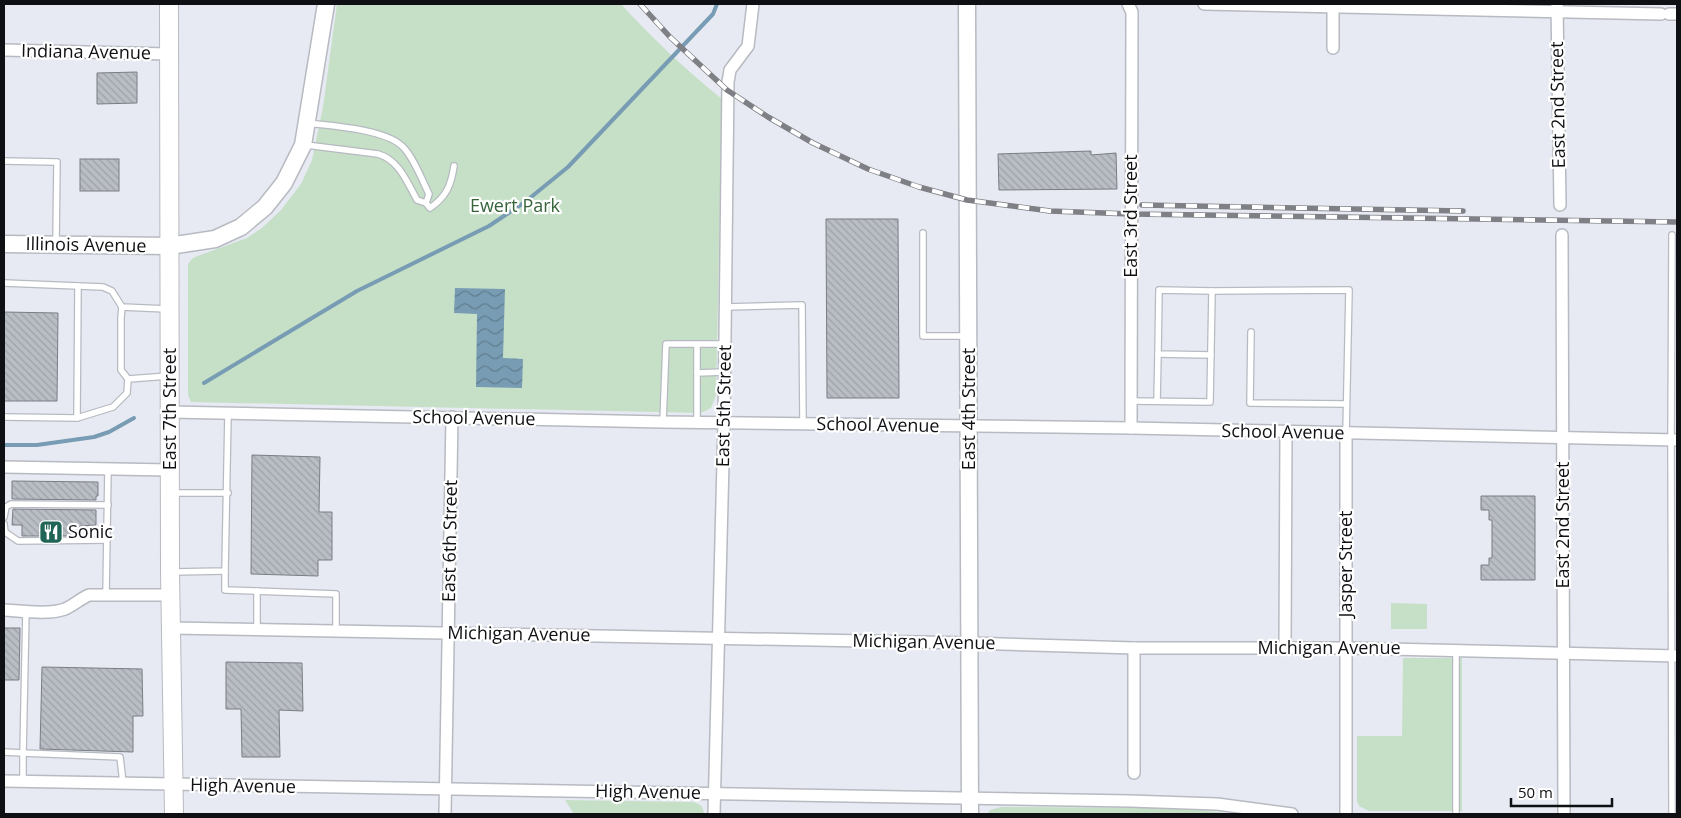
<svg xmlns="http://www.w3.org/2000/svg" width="1681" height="818" viewBox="0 0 1681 818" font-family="'Open Sans',sans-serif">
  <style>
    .green { fill: #c6e0c7 }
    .water { fill: url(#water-waves) }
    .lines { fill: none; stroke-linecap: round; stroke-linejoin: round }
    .stream { stroke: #789cb3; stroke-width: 4 }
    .building { fill: url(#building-back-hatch); stroke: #7a7d84 }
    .lane-casing { stroke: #b7bac1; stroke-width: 8 }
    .street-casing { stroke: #b7bac1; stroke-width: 14 }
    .secondary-casing { stroke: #b7bac1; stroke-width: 19 }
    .primary-casing { stroke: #b7bac1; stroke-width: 20 }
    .lane { stroke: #fff; stroke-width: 5.5 }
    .street { stroke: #fff; stroke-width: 11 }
    .secondary { stroke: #fff; stroke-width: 16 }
    .primary { stroke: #fff; stroke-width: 18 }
    .rail-casing { stroke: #7e8085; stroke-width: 5.5 }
    .rail { stroke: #fff; stroke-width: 4; stroke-dasharray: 11; stroke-linecap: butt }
    .labels { text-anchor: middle; stroke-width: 4.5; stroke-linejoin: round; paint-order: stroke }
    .street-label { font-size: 18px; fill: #0f1013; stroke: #fff }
    .park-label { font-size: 18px; fill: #36633a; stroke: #fff }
    .poi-label { font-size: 18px; fill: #0f1013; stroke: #fff; text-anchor: start }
  </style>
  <defs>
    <pattern id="water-waves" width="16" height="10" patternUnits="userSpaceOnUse" patternTransform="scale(1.25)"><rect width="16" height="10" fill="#789cb3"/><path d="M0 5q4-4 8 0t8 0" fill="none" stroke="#617e90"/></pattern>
    <pattern id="building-back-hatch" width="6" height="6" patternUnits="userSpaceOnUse" patternTransform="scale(1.25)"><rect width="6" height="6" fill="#b9bdc4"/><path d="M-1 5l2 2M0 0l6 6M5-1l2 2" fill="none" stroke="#9ea1a8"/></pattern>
  </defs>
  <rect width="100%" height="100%" fill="#e7eaf2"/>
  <!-- green -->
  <g class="green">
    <path d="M337 4H621C652 38 686 70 722 99L716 395 711 408 701 413 191 402 188 395V264L192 259 195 257 247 238 262 228 281 210 301 184 312 160 323 107Z"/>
    <polygon points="1391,603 1427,604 1427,629 1391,629"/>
    <polygon points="1403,658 1462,658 1462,811 1369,811 1359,806 1357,801 1357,736 1402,736"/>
    <path d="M565 800 694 802C701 805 703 806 704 814H574Z"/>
    <polygon points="1001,807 1164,808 1190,809 1235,814 987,814 990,810"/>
  </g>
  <!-- water -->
  <polygon class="water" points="455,288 505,289 503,358 523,359 522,388 476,387 477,314 454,313"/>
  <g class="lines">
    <!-- stream -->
    <g class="stream">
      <polyline points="204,383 357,291 489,226 525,202 568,167 713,14 717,4"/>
      <polyline points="4,445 37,445 94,437 109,432 134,418"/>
    </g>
  </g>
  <!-- building -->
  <g class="building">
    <polygon points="137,72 137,103 97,104 97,73"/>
    <polygon points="1091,151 1091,155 1116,153 1117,189 999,190 998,154"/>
    <rect x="80" y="159" width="39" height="32"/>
    <polygon points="826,219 898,219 899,398 827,398"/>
    <polygon points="4,312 58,313 57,401 4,401"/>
    <polygon points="252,455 320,457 319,512 332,512 332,560 318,560 318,576 251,574"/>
    <polygon points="12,481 98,482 98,496 96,496 96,500 12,499"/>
    <polygon points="1481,496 1535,496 1535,580 1481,580 1481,565 1489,565 1489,558 1492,558 1492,520 1489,520 1489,510 1481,510"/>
    <polygon points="13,509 96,510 96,525 80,526 80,536 22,536 22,525 12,525"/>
    <polygon points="4,628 20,628 19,680 4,680"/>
    <polygon points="226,662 302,663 303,711 279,710 280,757 242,757 241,709 226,709"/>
    <polygon points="42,667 142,669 143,716 133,716 133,752 40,749"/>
  </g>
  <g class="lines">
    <!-- lane casing -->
    <g class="lane-casing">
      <g id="lane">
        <path d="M306 145 378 154C399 160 407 182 417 200L426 203 429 194C422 180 413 156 402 146 384 129 332 126 307 123"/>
        <polyline points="4,161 57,162 56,243"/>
        <path d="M426 203 430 208C446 197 451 186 454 166"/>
        <polyline points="923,233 923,336 966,336"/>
        <polyline points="4,283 103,287 112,291 122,307 167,309"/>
        <polyline points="122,307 121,317 121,370 128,379 168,376"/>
        <polyline points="725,307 802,305 803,424"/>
        <polyline points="1251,332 1250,403 1346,404"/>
        <polyline points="1211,355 1158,354 1159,290 1212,291"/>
        <polyline points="697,373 724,372"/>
        <polyline points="1131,401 1210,402 1212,291 1349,290 1346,433"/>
        <polyline points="1157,401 1158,354"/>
        <polyline points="4,417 77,418 113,407 127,393 128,379"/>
        <polyline points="77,418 78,286"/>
        <polyline points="663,422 666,344 725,344"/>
        <polyline points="697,422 697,345"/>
        <polyline points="172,493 228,493"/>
        <polyline points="4,517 6,507 11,504 108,505"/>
        <polyline points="4,524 5,532 18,541 107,540"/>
        <polyline points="225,571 225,590 336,594 336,631"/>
        <polyline points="172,572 225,571 228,414"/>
        <polyline points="106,595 108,469"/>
        <polyline points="26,611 23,753 120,757 123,783"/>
        <polyline points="257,628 257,591"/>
        <polyline points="1456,650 1456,814"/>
        <polyline points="4,752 23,753 23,781"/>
        <polyline points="1672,814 1671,440 1672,235"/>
      </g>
    </g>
    <!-- street casing -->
    <g class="street-casing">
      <g id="street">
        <polyline points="1128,4 1132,12 1131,428"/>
        <polyline points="1204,4 1661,14"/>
        <polyline points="1333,4 1333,48"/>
        <polyline points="1557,5 1560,205"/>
        <polyline points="1669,14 1677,14"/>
        <polyline points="4,50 168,54"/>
        <polyline points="1562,235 1564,814"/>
        <polyline points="170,412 663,422 1131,428 1677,440"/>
        <polyline points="1346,433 1346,814"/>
        <polyline points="4,467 170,470"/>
        <path d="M4 610C21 611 49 615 65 609 74 605 80 599 89 595H170"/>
        <polyline points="171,628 970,643 1134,648 1347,648 1677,656"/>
        <polyline points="1285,648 1286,431"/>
        <polyline points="1134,773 1134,648"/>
        <polyline points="4,781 1130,801 1217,804 1292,814"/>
        <polyline points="445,814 452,417"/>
        <polyline points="714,814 724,423 728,82 730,70 748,46 753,4"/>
      </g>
    </g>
    <!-- secondary casing -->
    <g class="secondary-casing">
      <g id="secondary">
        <polyline points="967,4 970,814"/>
        <polyline points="4,244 169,246 215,239 241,227 265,207 284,183 303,145 326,4"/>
      </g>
    </g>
    <!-- primary casing -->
    <g class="primary-casing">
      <polyline id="primary" points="169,4 170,572 174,814"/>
    </g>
    <!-- lane -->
    <use href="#lane" class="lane"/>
    <!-- street -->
    <use href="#street" class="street"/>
    <!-- secondary -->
    <use href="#secondary" class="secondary"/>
    <!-- primary -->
    <use href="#primary" class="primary"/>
    <!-- rail casing -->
    <g class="rail-casing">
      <g id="rail">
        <polyline points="640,4 670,37 727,90 768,117 813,143 868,169 919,187 967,200 1050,211 1131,214 1677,222"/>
        <polyline points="1142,205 1463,211"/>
      </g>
    </g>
    <!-- rail -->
    <use href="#rail" class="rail"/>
  </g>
  <!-- icons -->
  <defs>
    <g id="restaurant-square" transform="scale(1.25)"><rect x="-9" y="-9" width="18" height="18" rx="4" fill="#216556" stroke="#fff"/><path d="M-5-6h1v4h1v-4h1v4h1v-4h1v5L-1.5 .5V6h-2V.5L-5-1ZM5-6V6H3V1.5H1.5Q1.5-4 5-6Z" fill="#fff"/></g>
  </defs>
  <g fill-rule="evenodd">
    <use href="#restaurant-square" x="51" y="532"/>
  </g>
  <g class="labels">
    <!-- street labels -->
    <g class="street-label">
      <text transform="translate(86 52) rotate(1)" y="6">Indiana Avenue</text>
      <text transform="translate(1558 105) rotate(-91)" y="6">East 2nd Street</text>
      <text transform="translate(1131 216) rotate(-90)" y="6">East 3rd Street</text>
      <text transform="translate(86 245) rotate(1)" y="6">Illinois Avenue</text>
      <text transform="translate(724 406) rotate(-89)" y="6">East 5th Street</text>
      <text transform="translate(170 409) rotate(-90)" y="6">East 7th Street</text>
      <text transform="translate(969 409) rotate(-90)" y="6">East 4th Street</text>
      <text transform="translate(474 418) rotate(1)" y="6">School Avenue</text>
      <text transform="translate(878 425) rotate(1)" y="6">School Avenue</text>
      <text transform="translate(1283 432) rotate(1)" y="6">School Avenue</text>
      <text transform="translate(1563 525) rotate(-90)" y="6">East 2nd Street</text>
      <text transform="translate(450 541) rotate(-89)" y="6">East 6th Street</text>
      <text transform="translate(1346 564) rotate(-90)" y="6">Jasper Street</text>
      <text transform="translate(519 634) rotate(1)" y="6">Michigan Avenue</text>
      <text transform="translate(924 642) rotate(1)" y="6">Michigan Avenue</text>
      <text x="1329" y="654">Michigan Avenue</text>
      <text transform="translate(243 786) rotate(1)" y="6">High Avenue</text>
      <text transform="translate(648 792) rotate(1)" y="6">High Avenue</text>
    </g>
    <!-- park labels -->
    <g class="park-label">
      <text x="515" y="212">Ewert Park</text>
    </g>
    <!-- poi labels -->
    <g class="poi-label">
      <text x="68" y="538">Sonic</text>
    </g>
  </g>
  <!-- border -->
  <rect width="1681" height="818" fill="none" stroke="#0f1013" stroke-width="10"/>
  <!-- scale -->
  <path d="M1511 798v8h101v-8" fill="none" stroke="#0f1013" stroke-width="2.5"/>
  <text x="1518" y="798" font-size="15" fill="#0f1013" stroke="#ffffff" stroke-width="4" paint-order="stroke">50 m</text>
</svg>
